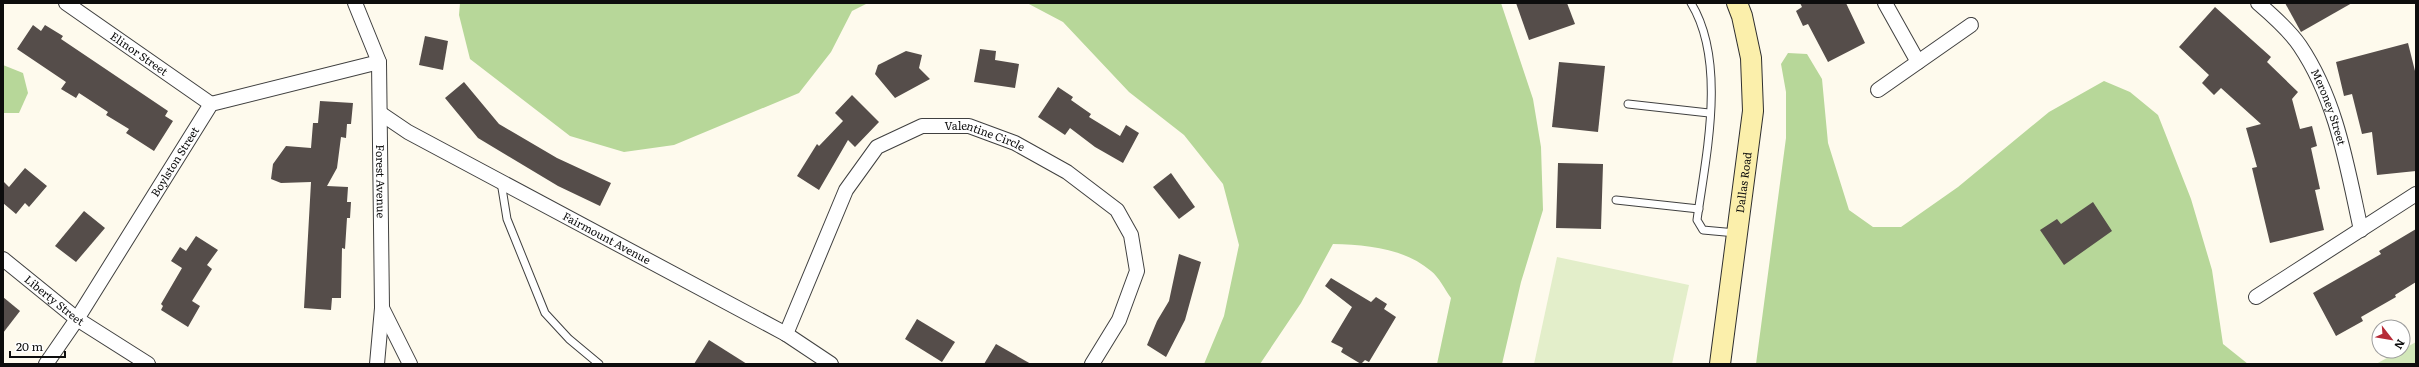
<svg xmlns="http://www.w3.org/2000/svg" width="2419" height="367" viewBox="0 0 2419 367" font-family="Literata,serif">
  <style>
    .green { fill: #d2e7b9 }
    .forest { fill: #b7d799 }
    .pitch { fill: #e3eeca }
    .building { fill: #554d4a }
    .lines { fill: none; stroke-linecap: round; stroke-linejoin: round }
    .lane-casing { stroke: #404040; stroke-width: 9 }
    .street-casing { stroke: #404040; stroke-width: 16 }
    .secondary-casing { stroke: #2f2f2f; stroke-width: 22 }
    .lane { stroke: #fff; stroke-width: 7 }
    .street { stroke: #fff; stroke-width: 14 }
    .secondary { stroke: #fbefab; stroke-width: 20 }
    .labels { text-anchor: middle; stroke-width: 4; stroke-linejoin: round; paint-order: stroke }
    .street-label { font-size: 11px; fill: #0d0d0d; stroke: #fff }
  </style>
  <rect width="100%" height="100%" fill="#fefaed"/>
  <!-- green -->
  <polygon class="green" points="2416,342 2416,364 2376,364"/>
  <!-- forest -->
  <g class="forest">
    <polygon points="460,3 868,3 852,11 831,52 799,93 674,145 624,152 570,136 470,59 459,15"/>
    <path d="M1027 3H1501L1533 99 1541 147 1543 210 1521 282 1502 364H1437L1451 298C1445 290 1439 277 1431 271 1404 248 1367 245 1333 244L1301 303 1260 364H1204L1224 316 1239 245 1223 184 1184 135 1129 92 1063 22Z"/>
    <polygon points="1788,53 1807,54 1822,79 1828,143 1849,210 1873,227 1901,227 1958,187 2049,112 2104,81 2130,92 2158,115 2191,199 2212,270 2223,344 2248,364 1756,364 1786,138 1786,92 1781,64"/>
    <polygon points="3,65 23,73 28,93 19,113 3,113"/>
  </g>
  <!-- pitch -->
  <polygon class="pitch" points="1557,257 1689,285 1672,364 1534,364"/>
  <!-- building -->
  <g class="building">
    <polygon points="1516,3 1567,3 1575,24 1529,40"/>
    <polygon points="1800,3 1846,3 1865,43 1828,62 1808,24 1803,26 1796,11 1802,7"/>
    <polygon points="2285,3 2352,3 2301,32"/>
    <polygon points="2215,7 2271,57 2267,62 2298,92 2292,99 2300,129 2312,126 2317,146 2311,148 2320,189 2315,190 2324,230 2270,243 2252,168 2257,167 2246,128 2261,124 2221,88 2214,95 2202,83 2209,75 2179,47"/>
    <polygon points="33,25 41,31 45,25 63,36 61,39 168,111 165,116 173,121 154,151 126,133 129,129 106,115 108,112 79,93 76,98 61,89 66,82 17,49"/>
    <polygon points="425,36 448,41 443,70 419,65"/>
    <polygon points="2408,43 2416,75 2416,171 2377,175 2372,132 2362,134 2352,94 2344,96 2336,62"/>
    <polygon points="980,49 996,51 995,60 1019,64 1015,88 974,82"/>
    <polygon points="906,51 922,55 919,68 930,79 895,98 875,74 878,65"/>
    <polygon points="1559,62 1605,66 1598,132 1552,127"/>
    <polygon points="464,82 499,124 557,158 611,183 600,206 558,186 478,138 445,98"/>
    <polygon points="1058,87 1073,97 1071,100 1091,114 1089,117 1120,136 1126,125 1139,133 1123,163 1095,147 1070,128 1065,135 1038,117"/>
    <polygon points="852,95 879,122 855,147 848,140 819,190 797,176 817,144 819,146 843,121 835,113"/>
    <polygon points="320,101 353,103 351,124 347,124 346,138 341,137 337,168 327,186 348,187 347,202 351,202 350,218 347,218 345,249 342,248 341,298 332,298 331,310 304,308 311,182 281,183 271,179 273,164 286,146 311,148 313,123 318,123"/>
    <polygon points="1558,163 1603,164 1601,229 1556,228"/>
    <polygon points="25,168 47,186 29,207 25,203 16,214 3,203 3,181 9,187"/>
    <polygon points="1171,173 1195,207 1179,219 1153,187"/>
    <polygon points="2093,202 2112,231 2064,265 2040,230 2057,219 2061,224"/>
    <polygon points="84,211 105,228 76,262 55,246"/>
    <polygon points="2416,229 2416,282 2395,295 2396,297 2361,317 2363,321 2336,336 2313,293 2381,254 2379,251"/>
    <polygon points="196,236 218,250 207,265 212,269 192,301 200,306 188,327 161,310 163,306 161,304 182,268 171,261 180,247 186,251"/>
    <polygon points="1179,254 1201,262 1185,320 1166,357 1147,345 1157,321 1169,301"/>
    <polygon points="1331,278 1371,302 1376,297 1387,304 1384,309 1396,317 1369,362 1365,360 1361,364 1341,352 1343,348 1331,342 1352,307 1325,286"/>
    <polygon points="3,297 20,311 3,333"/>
    <polygon points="917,319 955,342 942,362 905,339"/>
    <polygon points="709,340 747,364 694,364"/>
    <polygon points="996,344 1031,364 984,364"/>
  </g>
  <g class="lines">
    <!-- lane casing -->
    <g class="lane-casing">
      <g id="lane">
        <path d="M1691 3C1727 62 1706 155 1697 220L1703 230 1736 233"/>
        <polyline points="1628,104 1709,113"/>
        <polyline points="501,182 507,219 545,313 569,339 599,364"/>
        <polyline points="1616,200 1699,209"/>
      </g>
    </g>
    <!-- street casing -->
    <g class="street-casing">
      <g id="street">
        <path id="s1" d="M66 3 211 104"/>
        <path id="s2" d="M355 3 379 62 382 308 377 364"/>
        <polyline points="1885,3 1918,62"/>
        <path id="s3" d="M2258 3C2272 15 2290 31 2300 46 2337 101 2347 167 2361 230"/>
        <polyline points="1878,90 1971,25"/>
        <path id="s4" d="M380 113 408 132 786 334 831 364"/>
        <path id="s5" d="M3 259 77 319 148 364"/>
        <polyline points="2256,297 2416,194"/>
        <polyline points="382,308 410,364"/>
        <path id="s6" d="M786 334 846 190 877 147 922 126H969L1015 143 1067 172 1117 210 1131 235 1137 271 1119 320 1092 364"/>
        <path id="s7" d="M46 364 77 319 211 104 379 62"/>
      </g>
    </g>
    <!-- secondary casing -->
    <g class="secondary-casing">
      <g id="secondary">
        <path id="s8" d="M1720 364 1753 111 1751 58 1742 16 1737 3"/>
      </g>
    </g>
    <!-- lane -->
    <use href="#lane" class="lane"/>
    <!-- street -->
    <use href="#street" class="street"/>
    <!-- secondary -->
    <use href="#secondary" class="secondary"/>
  </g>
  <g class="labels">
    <!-- street labels -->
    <g class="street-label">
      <text dy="4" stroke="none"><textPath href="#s1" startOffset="89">Elinor Street</textPath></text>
      <text dy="4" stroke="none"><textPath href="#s3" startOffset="128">Meroney Street</textPath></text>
      <text dy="4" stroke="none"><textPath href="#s6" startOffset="323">Valentine Circle</textPath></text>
      <text dy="4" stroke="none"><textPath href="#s7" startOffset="240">Boylston Street</textPath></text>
      <text dy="4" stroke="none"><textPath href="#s2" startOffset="183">Forest Avenue</textPath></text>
      <text dy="4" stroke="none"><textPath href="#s8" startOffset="183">Dallas Road</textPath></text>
      <text dy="4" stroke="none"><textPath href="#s4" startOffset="259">Fairmount Avenue</textPath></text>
      <text dy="4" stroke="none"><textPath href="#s5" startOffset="66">Liberty Street</textPath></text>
    </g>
  </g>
  <!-- border -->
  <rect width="2419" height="367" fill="none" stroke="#0d0d0d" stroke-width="8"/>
  <!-- north arrow -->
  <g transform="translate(2391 339) rotate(121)"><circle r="19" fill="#ffffff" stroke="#9e9e9e"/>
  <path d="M0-3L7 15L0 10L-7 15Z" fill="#b62b37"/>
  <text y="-6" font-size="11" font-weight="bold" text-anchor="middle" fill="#0d0d0d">N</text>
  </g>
  <!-- scale -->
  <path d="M10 351v6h55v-6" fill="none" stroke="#0d0d0d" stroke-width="2"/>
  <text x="16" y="351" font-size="12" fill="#0d0d0d" stroke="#ffffff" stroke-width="3" paint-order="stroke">20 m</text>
</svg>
